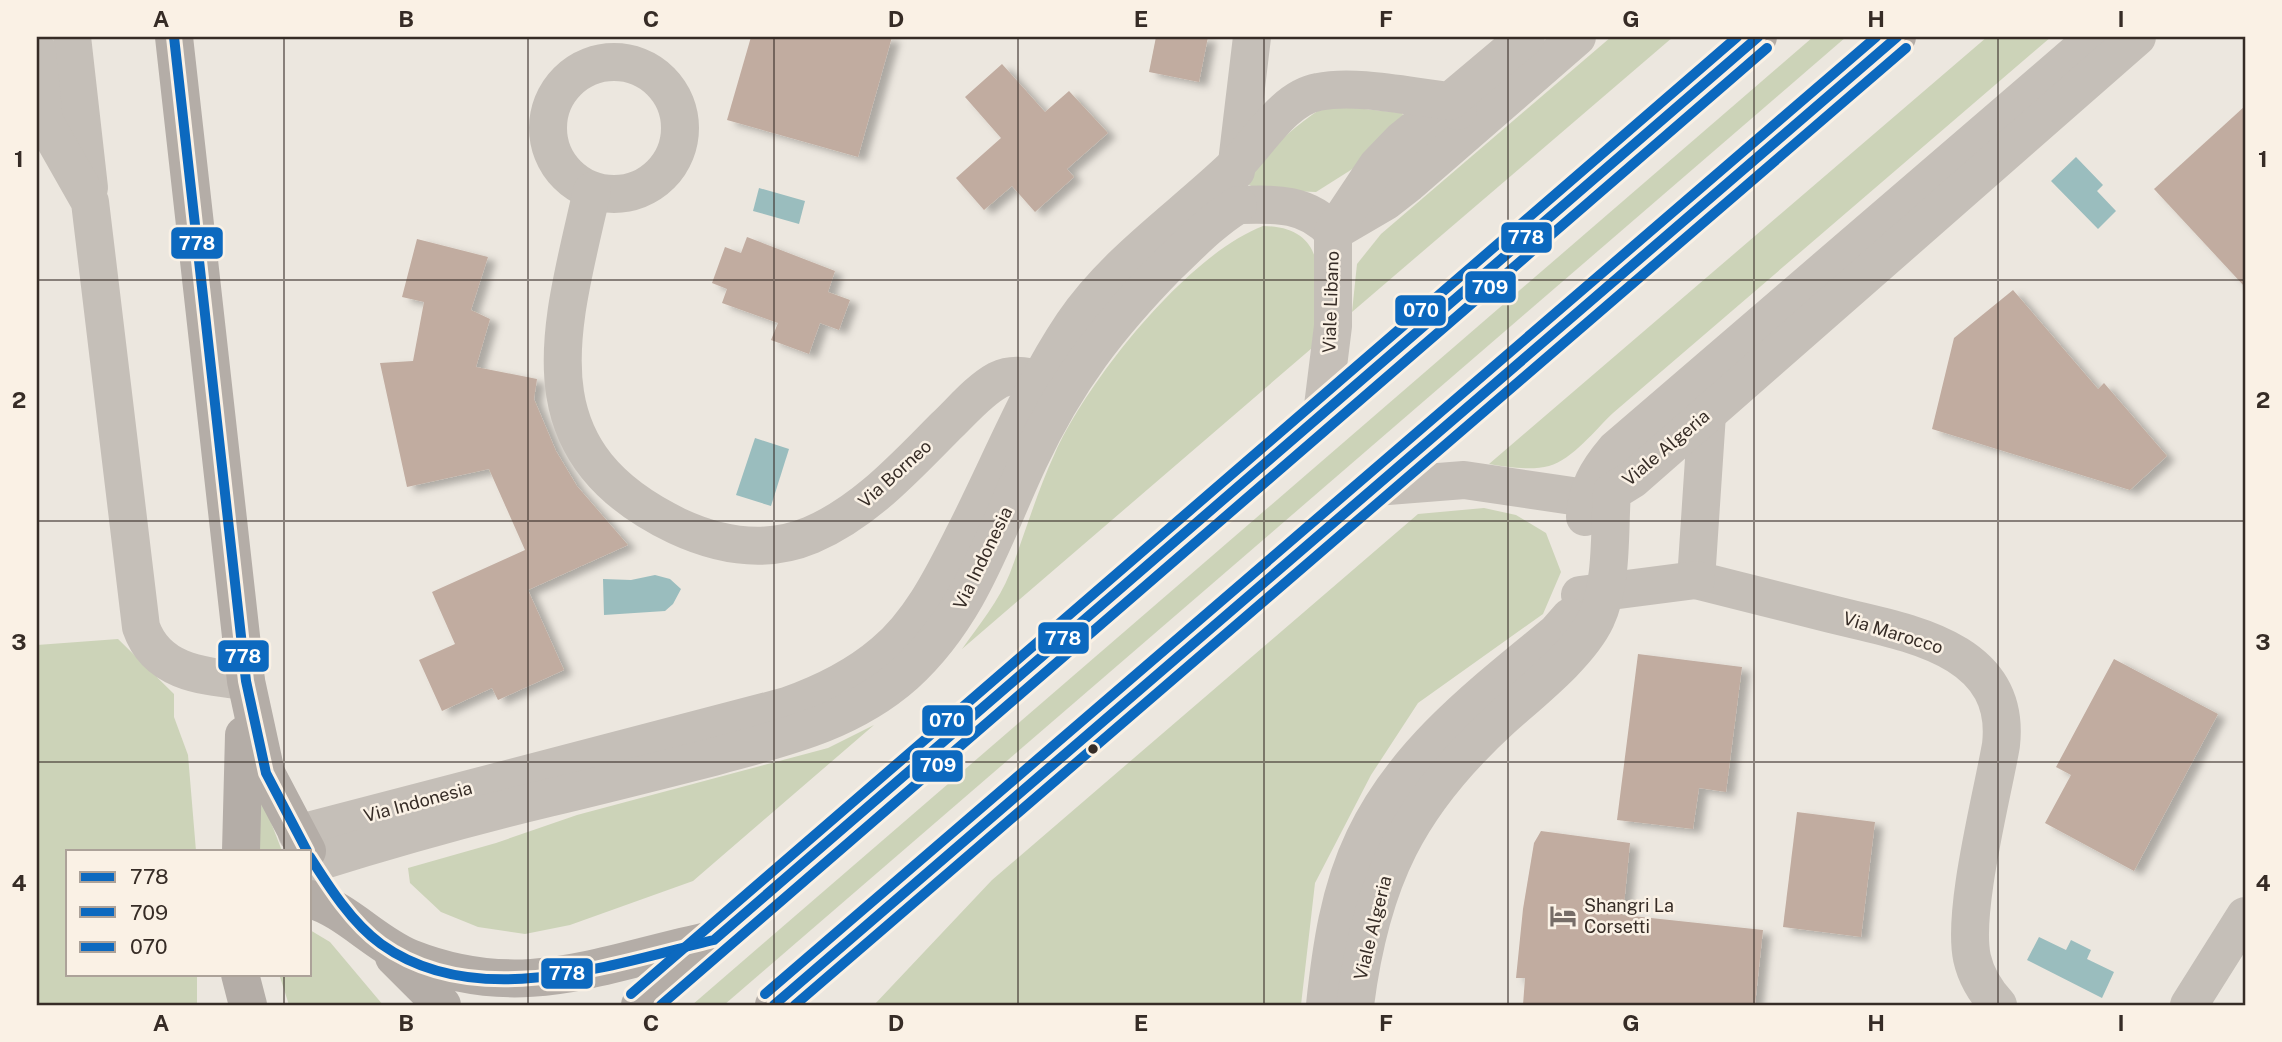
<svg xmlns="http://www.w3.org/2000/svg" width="2282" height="1042" viewBox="0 0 2282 1042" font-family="'Public Sans',sans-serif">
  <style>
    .green { fill: #ccd3b8 }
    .water { fill: #9abdbe }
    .building { fill: #c1aca0; filter: url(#shadow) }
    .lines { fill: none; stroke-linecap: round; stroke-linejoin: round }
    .minor { stroke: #c5bfb8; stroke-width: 38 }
    .major { stroke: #b4ada7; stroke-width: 38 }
    .bus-1-casing { stroke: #faf1e5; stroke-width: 16 }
    .bus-2-casing { stroke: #faf1e5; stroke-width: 16 }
    .bus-3-casing { stroke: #faf1e5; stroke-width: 16 }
    .bus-1 { stroke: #0c69bf; stroke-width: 10 }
    .bus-2 { stroke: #0c69bf; stroke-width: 10 }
    .bus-3 { stroke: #0c69bf; stroke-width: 10 }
    .grid { fill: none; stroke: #362c26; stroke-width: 2; stroke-opacity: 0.55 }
    .bus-dot { fill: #362c26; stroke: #faf1e5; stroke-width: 2.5 }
    .labels { text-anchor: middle; stroke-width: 5; stroke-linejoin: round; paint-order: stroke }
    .street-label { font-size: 18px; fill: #362c26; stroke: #faf1e5 }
    .poi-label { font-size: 18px; fill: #362c26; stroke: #faf1e5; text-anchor: start }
    .line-badge { stroke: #faf1e5; stroke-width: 2.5 }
    .badge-label { font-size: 19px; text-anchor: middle; font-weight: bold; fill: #fff }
    .neatline { fill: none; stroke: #362c26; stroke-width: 2.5 }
    .grid-label { font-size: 23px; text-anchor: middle; font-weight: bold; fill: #362c26 }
  </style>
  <defs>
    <filter id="shadow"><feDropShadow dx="8" dy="4.5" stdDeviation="3.5" flood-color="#0004"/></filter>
  </defs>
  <rect width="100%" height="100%" fill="#ece7df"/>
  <!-- green -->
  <g class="green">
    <polygon points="1611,37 1673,37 1352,312 1357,264 1381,234"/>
    <polygon points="1813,37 1846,37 724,1005 692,1005"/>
    <path d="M1987 37H2051L1613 413C1595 430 1573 459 1549 466 1531 471 1507 467 1489 464Z"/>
    <path d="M1327 105 1402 113 1405 119 1354 168 1316 192 1261 190 1249 185C1252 159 1304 119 1327 105Z"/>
    <path d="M1263 226C1338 227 1317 297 1312 348L962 649C979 625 999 601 1010 573 1025 533 1037 492 1055 453 1088 380 1187 255 1263 226Z"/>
    <polygon points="1484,508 1516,515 1546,533 1561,572 1543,614 1418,703 1371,775 1315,883 1301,1005 874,1005 992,880 1418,514"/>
    <polygon points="118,639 174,694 174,717 188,755 196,851 68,851 68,974 197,974 197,1005 37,1005 37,645"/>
    <polygon points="874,725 693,881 570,925 525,934 478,927 441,912 410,883 408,868 496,843 577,815 828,748"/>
    <polygon points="258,797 262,799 282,851 259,851"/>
    <polygon points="310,930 330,942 383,1005 289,1005 279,974 310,974"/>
  </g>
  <!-- water -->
  <g class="water">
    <polygon points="2076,157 2103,185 2097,191 2116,211 2098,229 2051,181"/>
    <polygon points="759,188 805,201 799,224 753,211"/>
    <polygon points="755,438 789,449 771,506 736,495"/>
    <polygon points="655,575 670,579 681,589 673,604 665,611 604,615 603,579 631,580"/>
    <polygon points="2039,937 2066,950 2071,940 2091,950 2087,959 2114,972 2102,998 2027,960"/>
  </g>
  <!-- building -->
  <g class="building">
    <polygon points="751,37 892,37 858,157 727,120"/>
    <polygon points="1156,37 1208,37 1199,82 1149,72"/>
    <polygon points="1002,64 1045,112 1069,91 1108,133 1067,169 1074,177 1035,212 1012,186 984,210 956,178 1001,138 965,97"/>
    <polygon points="2245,106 2245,287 2154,189"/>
    <polygon points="747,237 835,271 828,292 850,300 839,330 820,323 809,354 771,340 778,323 722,303 727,289 712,283 725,247 741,253"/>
    <polygon points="417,239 488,257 471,310 490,319 476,367 537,379 534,399 556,451 577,486 628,545 528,590 564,670 498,700 492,688 442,711 419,660 455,644 432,592 525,550 489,469 407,487 380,363 413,361 424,302 402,297"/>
    <polygon points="2013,290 2098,389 2104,383 2167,456 2130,490 1932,429 1954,338"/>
    <polygon points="1638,654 1742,667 1726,792 1699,788 1693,829 1617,820"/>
    <polygon points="2114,659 2218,714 2134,871 2045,823 2071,775 2056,767"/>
    <polygon points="1797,812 1875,822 1861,937 1783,927"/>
    <polygon points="1541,831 1630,843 1623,915 1763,930 1755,1005 1523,1005 1525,978 1516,978 1523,909 1534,843"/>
  </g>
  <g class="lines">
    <!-- minor -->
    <g class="minor">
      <polyline points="72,37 89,188"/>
      <path d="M37 50 44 121 90 202 141 627C157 673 203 676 246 681"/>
      <circle cx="614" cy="128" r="66"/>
      <polyline points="1236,171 1252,37"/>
      <path d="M592 191C561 329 519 450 677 526 720 546 766 554 811 535 865 512 905 467 946 426 962 411 978 391 998 380 1020 369 1042 381 1063 391"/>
      <path d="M1238 205C1274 204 1307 202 1333 232L1386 201 1409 183 1577 37"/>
      <path d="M1698 403 1707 414 1696 580C1741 591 1786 603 1831 614 1903 632 2012 646 2001 745 1992 797 1962 911 1972 958 1976 976 1986 992 1998 1005"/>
      <polyline points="1322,414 1333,326 1333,232 1377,166 1402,140 1450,101 1458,111"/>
      <polyline points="1375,487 1464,480 1586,498 1612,492"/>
      <path d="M1585 517C1587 489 1597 471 1615 450L2095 37"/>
      <polyline points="1580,595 1696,580"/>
      <path d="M297 834 787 706C821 694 856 677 884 653 922 621 944 574 966 531 1001 462 1030 388 1073 324 1117 260 1181 218 1236 165 1259 142 1284 98 1318 92 1356 84 1411 97 1450 101L1526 37"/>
      <path d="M314 863C391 839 469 817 548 798 603 785 658 771 713 757 782 738 850 723 905 674 970 615 993 537 1029 460 1066 381 1108 326 1169 264 1191 243 1212 221 1238 205"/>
      <path d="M1325 1005C1331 949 1339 891 1364 839 1405 752 1483 693 1556 633L1570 617"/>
      <path d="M1355 1005C1371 880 1408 804 1501 719 1531 692 1579 655 1596 619 1613 582 1609 532 1612 492L1633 479 2137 37"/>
      <polyline points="2189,1005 2245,916"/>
    </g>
    <!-- major -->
    <g class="major">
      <polyline points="174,37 246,681 266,773 307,851"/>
      <polyline points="241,851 244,735"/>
      <path d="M310 899C347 910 374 943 410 958 524 1003 601 963 712 940"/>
      <polyline points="394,957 442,1005"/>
      <polyline points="240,974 248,1005"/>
      <polyline points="640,1005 1758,37"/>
      <polyline points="774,1005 1897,37"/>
    </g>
    <!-- bus-1 casing -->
    <g class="bus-1-casing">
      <g id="bus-1">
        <polyline points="174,37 246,681 266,773 307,851"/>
        <path d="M310 857C329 887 352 923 381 944 477 1013 612 964 714 940L1758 37"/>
        <polyline points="774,1005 1897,37"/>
      </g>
    </g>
    <!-- bus-2 casing -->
    <g class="bus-2-casing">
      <g id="bus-2">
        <polyline points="661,1005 1767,48"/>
        <polyline points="795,1005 1906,48"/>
      </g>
    </g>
    <!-- bus-3 casing -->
    <g class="bus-3-casing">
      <g id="bus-3">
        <polyline points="631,994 1737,37"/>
        <polyline points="765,994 1876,37"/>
      </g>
    </g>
    <!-- bus-1 -->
    <use href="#bus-1" class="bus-1"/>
    <!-- bus-2 -->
    <use href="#bus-2" class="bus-2"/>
    <!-- bus-3 -->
    <use href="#bus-3" class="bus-3"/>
  </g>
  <!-- grid -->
  <path class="grid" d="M284 37V851M528 37V1005M774 37V1005M1018 37V1005M1264 37V1005M1508 37V1005M1754 37V1005M1998 37V1005M37 280H2245M37 521H2245M37 762H2245M284 974V1005"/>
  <!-- icons -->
  <defs>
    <g id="hotel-bare" transform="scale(2.1)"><path d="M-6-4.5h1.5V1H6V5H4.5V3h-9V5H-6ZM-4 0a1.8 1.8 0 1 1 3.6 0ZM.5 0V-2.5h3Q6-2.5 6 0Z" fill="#766d67" stroke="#faf1e5" stroke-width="2.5" paint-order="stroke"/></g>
  </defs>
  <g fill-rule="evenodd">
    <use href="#hotel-bare" x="1563" y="916"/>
  </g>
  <!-- markers -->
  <circle class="bus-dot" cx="1093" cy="749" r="6"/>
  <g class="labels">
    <!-- street labels -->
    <g class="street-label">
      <text transform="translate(1331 302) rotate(-88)" y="6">Viale Libano</text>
      <text transform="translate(1666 448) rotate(-40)" y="6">Viale Algeria</text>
      <text transform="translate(895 474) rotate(-42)" y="6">Via Borneo</text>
      <text transform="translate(983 558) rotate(-64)" y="6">Via Indonesia</text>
      <text transform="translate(1893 633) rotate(17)" y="6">Via Marocco</text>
      <text transform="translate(418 802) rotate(-15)" y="6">Via Indonesia</text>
      <text transform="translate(1373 928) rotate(-76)" y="6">Viale Algeria</text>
    </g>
    <!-- poi labels -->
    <g class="poi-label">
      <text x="1584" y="912">Shangri La<tspan x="1584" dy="21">Corsetti</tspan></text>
    </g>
  </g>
  <g class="line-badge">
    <rect x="1500" y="221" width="53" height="33" rx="7" fill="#0c69bf"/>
    <rect x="170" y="226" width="54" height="34" rx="7" fill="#0c69bf"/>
    <rect x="1464" y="270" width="53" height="34" rx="7" fill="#0c69bf"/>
    <rect x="1394" y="294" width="53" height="33" rx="7" fill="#0c69bf"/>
    <rect x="1037" y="621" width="53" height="34" rx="7" fill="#0c69bf"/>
    <rect x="217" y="639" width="53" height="34" rx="7" fill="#0c69bf"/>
    <rect x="921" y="704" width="53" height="33" rx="7" fill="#0c69bf"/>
    <rect x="911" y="749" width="53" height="34" rx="7" fill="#0c69bf"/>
    <rect x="540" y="957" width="54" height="33" rx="7" fill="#0c69bf"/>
  </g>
  <g class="badge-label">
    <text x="1526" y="244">778</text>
    <text x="197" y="250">778</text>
    <text x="1490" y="294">709</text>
    <text x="1421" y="317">070</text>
    <text x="1063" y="645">778</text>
    <text x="243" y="663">778</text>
    <text x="947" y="727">070</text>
    <text x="938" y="772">709</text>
    <text x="567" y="980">778</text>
  </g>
  <!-- border -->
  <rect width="2282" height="1042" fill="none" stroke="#faf1e5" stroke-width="77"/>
  <!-- legend -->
  <rect x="66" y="850" width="245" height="126" fill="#faf1e5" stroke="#aca299" stroke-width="2"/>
  <rect x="80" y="872" width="35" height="10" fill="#0c69bf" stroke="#aca299" stroke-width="2"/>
  <text x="130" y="884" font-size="21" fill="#362c26">778</text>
  <rect x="80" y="907" width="35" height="10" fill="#0c69bf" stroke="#aca299" stroke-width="2"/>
  <text x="130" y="920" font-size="21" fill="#362c26">709</text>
  <rect x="80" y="942" width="35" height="10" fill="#0c69bf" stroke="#aca299" stroke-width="2"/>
  <text x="130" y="954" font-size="21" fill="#362c26">070</text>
  <rect x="38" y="38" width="2206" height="966" class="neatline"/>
  <g class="grid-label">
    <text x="161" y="27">A</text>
    <text x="406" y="27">B</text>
    <text x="651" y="27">C</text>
    <text x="896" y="27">D</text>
    <text x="1141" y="27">E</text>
    <text x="1386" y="27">F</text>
    <text x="1631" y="27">G</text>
    <text x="1876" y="27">H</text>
    <text x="2121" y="27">I</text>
    <text x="19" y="167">1</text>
    <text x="2263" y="167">1</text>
    <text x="19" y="408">2</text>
    <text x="2263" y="408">2</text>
    <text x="19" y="650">3</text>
    <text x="2263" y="650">3</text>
    <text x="19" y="891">4</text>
    <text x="2263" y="891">4</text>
    <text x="161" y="1031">A</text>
    <text x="406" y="1031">B</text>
    <text x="651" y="1031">C</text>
    <text x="896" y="1031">D</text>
    <text x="1141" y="1031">E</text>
    <text x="1386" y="1031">F</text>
    <text x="1631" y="1031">G</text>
    <text x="1876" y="1031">H</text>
    <text x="2121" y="1031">I</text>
  </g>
</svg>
